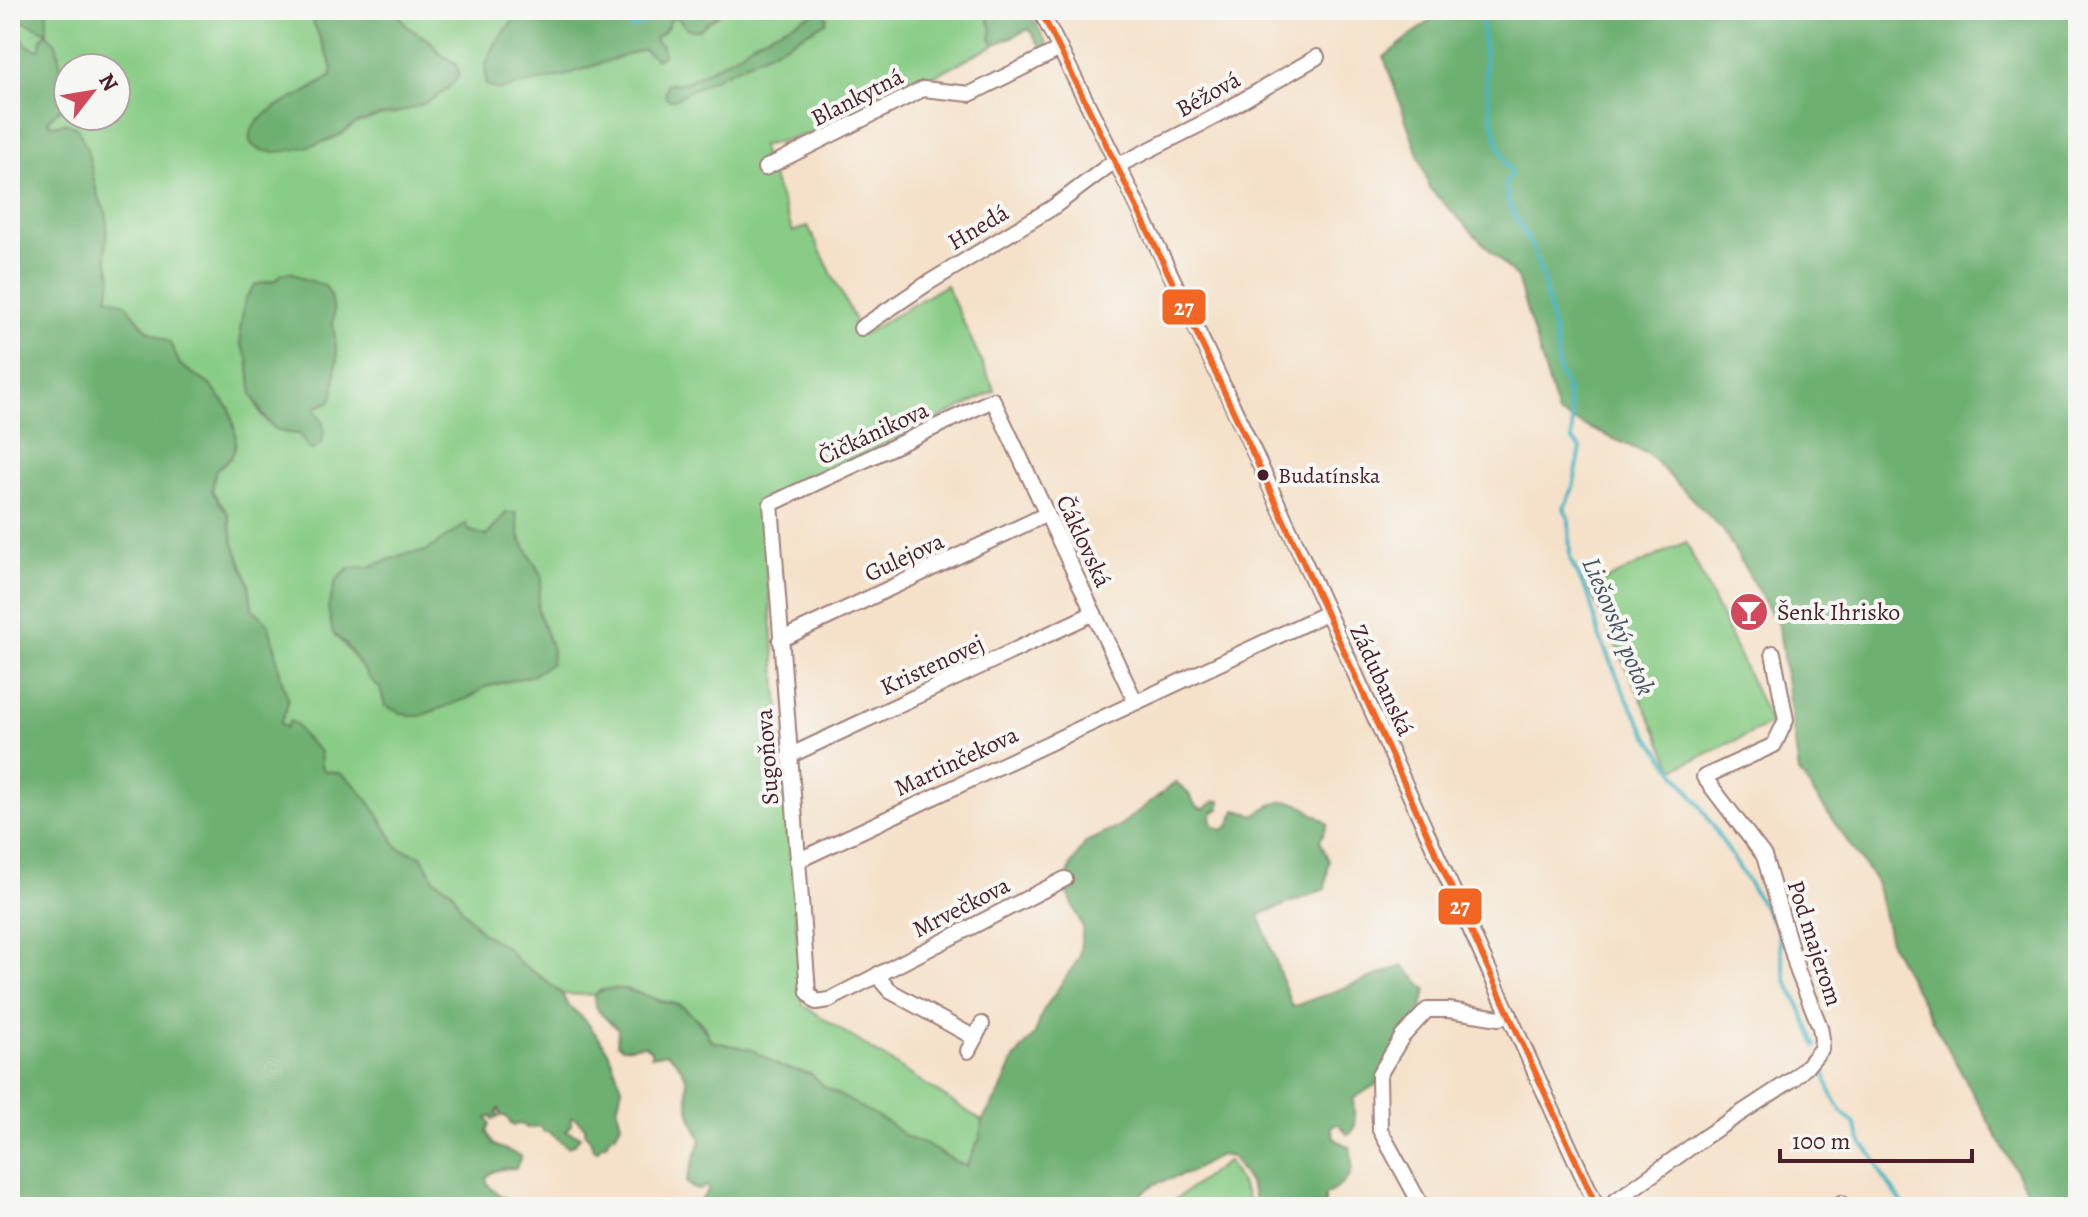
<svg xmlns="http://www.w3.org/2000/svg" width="2088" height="1217" viewBox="0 0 2088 1217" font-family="Alegreya,serif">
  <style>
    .green { fill: #88cc85; stroke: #697658; stroke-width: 2; fill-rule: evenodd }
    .forest { fill: #6eb072; stroke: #5c684e; stroke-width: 2 }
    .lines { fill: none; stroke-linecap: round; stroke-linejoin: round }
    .stream { stroke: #49b5c5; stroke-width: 4 }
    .minor-casing { stroke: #a0807a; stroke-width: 18 }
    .minor { stroke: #fff; stroke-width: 14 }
    .bus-1-casing { stroke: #f6f6f2; stroke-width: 12 }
    .bus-1 { stroke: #f26522; stroke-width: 6 }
    .bus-dot { fill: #4a1f2b; stroke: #f6f6f2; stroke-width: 3 }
    .labels { text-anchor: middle; stroke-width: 8; stroke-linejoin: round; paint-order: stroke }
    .bus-label { font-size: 22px; fill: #4a1f2b; stroke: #f6f6f2; text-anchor: start }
    .street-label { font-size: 24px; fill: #4a1f2b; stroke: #f6f6f2 }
    .poi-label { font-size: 24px; fill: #4a1f2b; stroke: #f6f6f2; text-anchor: start }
    .water-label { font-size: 26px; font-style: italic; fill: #4a5461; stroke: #f6f6f2 }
    .line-badge { stroke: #f6f6f2; stroke-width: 3 }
    .badge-label { font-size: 22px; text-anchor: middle; font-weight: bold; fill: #fff }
  </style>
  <rect width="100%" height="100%" fill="#f6f6f2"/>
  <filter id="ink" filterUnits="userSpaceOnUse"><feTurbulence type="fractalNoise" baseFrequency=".0125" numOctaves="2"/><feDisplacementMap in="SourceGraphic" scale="16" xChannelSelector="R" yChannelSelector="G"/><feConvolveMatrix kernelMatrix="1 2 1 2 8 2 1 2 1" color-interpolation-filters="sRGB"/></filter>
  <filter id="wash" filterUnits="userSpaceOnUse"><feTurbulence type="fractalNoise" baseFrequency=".006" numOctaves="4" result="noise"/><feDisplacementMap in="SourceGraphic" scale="32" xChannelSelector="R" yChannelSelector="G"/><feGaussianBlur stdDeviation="1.8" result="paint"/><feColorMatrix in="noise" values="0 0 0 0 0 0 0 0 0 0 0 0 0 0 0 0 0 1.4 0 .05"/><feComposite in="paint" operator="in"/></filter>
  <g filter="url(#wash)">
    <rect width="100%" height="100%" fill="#f5e1c9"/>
    <!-- green -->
    <g class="green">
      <path d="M47 10H308L333 68 331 76 295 99 276 106 342 134 356 122 365 121 367 119 378 115 393 114 456 64 440 54 431 41 412 31 402 21 398 10H536L515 18 496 43 485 67 563 76 643 49 655 58 657 43 655 38 665 30 672 18 677 17 688 29 698 30 722 12 730 10H984L992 29 990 38 994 45 830 129 761 146 793 232 808 226 862 335 946 285 995 391 762 504 803 1005 982 1121 980 1138 966 1167 926 1145 906 1137 887 1122 823 1086 811 1074 781 1067 752 1050 711 1041 703 1024 680 1005 658 1000 627 989 601 990 594 995 562 994 536 973 520 964 508 949 481 932 461 908 452 891 434 879 421 856 398 848 376 811 339 773 325 771 321 767 319 752 302 736 296 724 286 728 280 722 286 710 288 699 281 679 275 647 267 622 252 608 249 584 233 541 228 514 212 491 215 471 230 458 210 385 180 365 170 343 147 330 126 304 107 297 112 278 106 255 107 215 98 197 87 150 57 125 50 124 48 122 51 116 65 106 40 49 38 50 28 46 19 36 22 21 47 31ZM68 68H116V116H68ZM290 272 304 279 324 285 334 311 333 324 337 356 330 402 313 408 299 434C291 433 282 434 275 429 236 401 251 325 255 285L275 280 282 274ZM506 513 542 577 537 608 552 650 533 675 485 687 471 697 380 688C362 672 351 650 333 633L350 568 369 567 405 554 426 551 466 525 468 530 487 536Z"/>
      <polygon points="1686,542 1771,724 1674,769 1589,588"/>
      <polygon points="1228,1161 1253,1207 1165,1207"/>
    </g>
    <!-- forest -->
    <g class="forest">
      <path d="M10 10H47V32L23 21 19 36 28 46 38 50 40 49 41 39 46 33 56 43 67 100C63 110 52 112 48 122L50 124 57 125 65 123 77 127 87 149 98 197 107 215 106 255 112 278 107 297 126 304 147 330 170 343 180 365 210 385 230 409 236 436 235 450 230 458 215 471 212 491 228 514 233 541 249 584 252 608 267 622 275 647 281 679 288 699 286 710 280 723 286 728 290 721 296 724 303 736 320 752 321 766 325 771C330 772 334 771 338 773 360 780 386 828 398 848L421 856 434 879 452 891 461 908 481 932 508 949 520 964 536 973 562 994 567 1004 586 1021 608 1051 622 1087 617 1109 621 1124 615 1135 609 1137 607 1143 600 1146 598 1151 593 1149 590 1139 585 1134V1127L574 1117H571V1125L566 1131 580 1136 575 1144 568 1147 549 1132H544L540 1126 527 1128 521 1124 512 1125 507 1117 501 1115 499 1109 496 1113 499 1117 493 1120 492 1116 487 1118 490 1124 487 1131 494 1145 521 1156 516 1168C505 1169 493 1168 486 1178 490 1196 508 1196 521 1207H10Z"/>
      <path d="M308 10H398C405 30 412 29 428 40 434 43 435 50 440 54 446 60 457 60 458 70 460 77 455 81 450 86 435 101 416 108 395 113 384 116 374 115 365 121 353 122 349 130 339 135 322 144 263 163 251 143 247 136 253 126 258 121 279 100 309 95 331 76L333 68Z"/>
      <polygon points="536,10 730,10 722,12 698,30 688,29 677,17 672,18 665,30 655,38 657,43 662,45 663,55 660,58 655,58 643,49 563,76 498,90 486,85 485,67 496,43 515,18"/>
      <polygon points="984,10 1028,10 1048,45 1043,50 1029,29 994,45 990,38 992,29"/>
      <polygon points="1443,10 2078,10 2078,1207 2036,1207 1891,946 1876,882 1799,772 1779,627 1723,530 1648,454 1558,414 1517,278 1430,189 1384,57"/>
      <polygon points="823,12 827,18 826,22 786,44 687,92 676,99 668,99 665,95 667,84 687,82 740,53 753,42 814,13"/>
      <path d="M291 272 304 279 324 285 330 294 334 311 333 324 337 356 333 396 330 401 314 408C323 423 326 425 322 443L313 450 309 449 299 434 283 432 274 428 262 413 252 394 248 358 241 345 240 330 245 299 255 285 275 280 282 274Z"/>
      <polygon points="506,513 516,513 520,538 542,577 537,608 552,650 551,663 533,675 485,687 471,697 420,716 409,716 385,706 380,688 370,679 346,645 333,633 328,608 336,580 350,568 369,567 405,554 426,551 466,524 469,531 487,536"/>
      <path d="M1176 782C1180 786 1186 790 1189 794 1194 802 1193 806 1204 809L1215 801H1220V809L1213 812 1211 818 1213 825 1222 830 1229 826 1236 810 1256 815C1287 789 1300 804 1328 824L1320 841 1329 861 1325 889 1259 915 1292 1007 1403 966 1427 990 1421 1009 1378 1083 1353 1099 1355 1125 1350 1134H1347L1339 1124H1334L1331 1128 1334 1138 1350 1148C1357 1176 1347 1182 1325 1195V1207H1260L1257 1204 1249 1183 1232 1157 1220 1155 1189 1173 1154 1184 1137 1198 1120 1207H702L700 1202 709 1189 706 1186 700 1190 694 1189 686 1182 701 1140C698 1132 693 1124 691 1116 682 1085 697 1078 667 1053L651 1056V1050L644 1045 623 1048 617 1044 618 1029C607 1019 593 1011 594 995 615 980 639 995 660 1001 668 1003 677 1003 684 1008 696 1017 704 1027 711 1041L753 1050 781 1067 811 1074 823 1086 887 1122 906 1137 926 1145 966 1167 980 1138 982 1121 1000 1092 1014 1059 1035 1034 1043 1011 1079 958 1083 928 1065 886 1071 865 1086 842 1118 827Z"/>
    </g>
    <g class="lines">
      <!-- stream -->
      <g class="stream">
        <polyline points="687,10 710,10"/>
        <path d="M1481 10C1486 66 1485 123 1511 174L1505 183 1509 205 1533 249 1543 278 1556 344 1559 372 1566 387 1572 414V440L1581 448 1573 488 1564 508 1569 519 1570 559 1589 597 1600 638 1627 699 1648 736 1699 804 1777 928 1786 980 1802 1011 1816 1046"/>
        <polyline points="631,28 676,10"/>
        <polyline points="1820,1058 1830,1091 1842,1112 1854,1123 1863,1145 1874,1157 1882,1175 1905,1207"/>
      </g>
    </g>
  </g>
  <g filter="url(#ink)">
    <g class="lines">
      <!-- minor casing -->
      <g class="minor-casing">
        <g id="minor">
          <path d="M1040 10C1241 402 1412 808 1597 1207"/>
          <polyline points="1119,165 1209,120 1317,57"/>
          <polyline points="765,168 923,89 970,94 1060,49"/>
          <polyline points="861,328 928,283 1052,208 1116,160"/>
          <polyline points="780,640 1047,514"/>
          <polyline points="789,756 1094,613"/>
          <polyline points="797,861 1327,613"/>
          <polyline points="1065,879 829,1000 816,1002 808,992 771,504 993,400 1135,701"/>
          <polyline points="878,974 883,983 890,991 975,1038"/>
          <polyline points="968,1051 982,1024"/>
          <polyline points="1422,1207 1380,1130 1379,1075 1402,1037 1427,1010 1449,1010 1499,1018 1510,1015"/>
          <polyline points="1607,1207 1706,1136 1793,1079 1807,1066 1821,1049 1822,1039 1820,1027 1798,972 1764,856 1704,777 1774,745 1786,720 1773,653"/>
          <polyline points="1840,1207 1841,1203"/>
        </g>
      </g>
      <!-- minor -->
      <use href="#minor" class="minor"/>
      <!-- bus-1 casing -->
      <g class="bus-1-casing">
        <path id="bus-1" d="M1040 10C1237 404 1413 807 1597 1207"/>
      </g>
      <!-- bus-1 -->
      <use href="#bus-1" class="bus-1"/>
    </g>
  </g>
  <!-- icons -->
  <defs>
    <g id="bar-disc" transform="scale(2)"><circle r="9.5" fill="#d1495b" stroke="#f6f6f2"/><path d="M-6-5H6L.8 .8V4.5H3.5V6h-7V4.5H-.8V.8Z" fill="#fff"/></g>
  </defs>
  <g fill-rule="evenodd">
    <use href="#bar-disc" x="1749" y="612"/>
  </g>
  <!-- markers -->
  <circle class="bus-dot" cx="1263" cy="475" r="7"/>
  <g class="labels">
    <!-- bus labels -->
    <g class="bus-label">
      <text x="1278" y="483">Budatínska</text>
    </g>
    <!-- street labels -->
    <g class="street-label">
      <text transform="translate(1208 94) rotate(-29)" y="8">Béžová</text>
      <text transform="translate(857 97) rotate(-27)" y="8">Blankytná</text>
      <text transform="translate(978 227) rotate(-31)" y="8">Hnedá</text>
      <text transform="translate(873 433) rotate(-25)" y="8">Čičkánikova</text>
      <text transform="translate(1084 541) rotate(65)" y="8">Čáklovská</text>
      <text transform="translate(904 557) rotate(-25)" y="8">Gulejova</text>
      <text transform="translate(932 665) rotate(-25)" y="8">Kristenovej</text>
      <text transform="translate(1382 680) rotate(65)" y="8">Zádubanská</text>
      <text transform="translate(767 757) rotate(-94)" y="8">Sugoňova</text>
      <text transform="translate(956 761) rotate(-25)" y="8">Martinčekova</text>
      <text transform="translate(961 907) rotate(-27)" y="8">Mrvečkova</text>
      <text transform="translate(1815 943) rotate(72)" y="8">Pod majerom</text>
    </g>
    <!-- poi labels -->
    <g class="poi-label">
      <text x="1777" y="620">Šenk Ihrisko</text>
    </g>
    <!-- water labels -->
    <g class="water-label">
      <text transform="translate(1619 626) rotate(67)" y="9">Liešovský potok</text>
    </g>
  </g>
  <g class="line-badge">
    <rect x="1161" y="288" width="46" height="38" rx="8" fill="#f26522"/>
    <rect x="1437" y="887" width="46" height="39" rx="8" fill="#f26522"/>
  </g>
  <g class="badge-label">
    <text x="1184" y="315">27</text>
    <text x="1460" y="914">27</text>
  </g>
  <!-- margin -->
  <rect width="2088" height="1217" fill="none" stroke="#f6f6f2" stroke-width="40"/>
  <!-- north arrow -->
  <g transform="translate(92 92) rotate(59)"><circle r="38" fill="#f6f6f2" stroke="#b1a0a2" stroke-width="2"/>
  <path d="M0-6L14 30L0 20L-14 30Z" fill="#d1495b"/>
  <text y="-12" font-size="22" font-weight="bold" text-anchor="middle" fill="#4a1f2b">N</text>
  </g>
  <!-- scale -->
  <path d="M1780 1149v12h192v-12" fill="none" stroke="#4a1f2b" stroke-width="4"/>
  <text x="1792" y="1149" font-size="24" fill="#4a1f2b" stroke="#f6f6f2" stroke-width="6" paint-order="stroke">100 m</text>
</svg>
